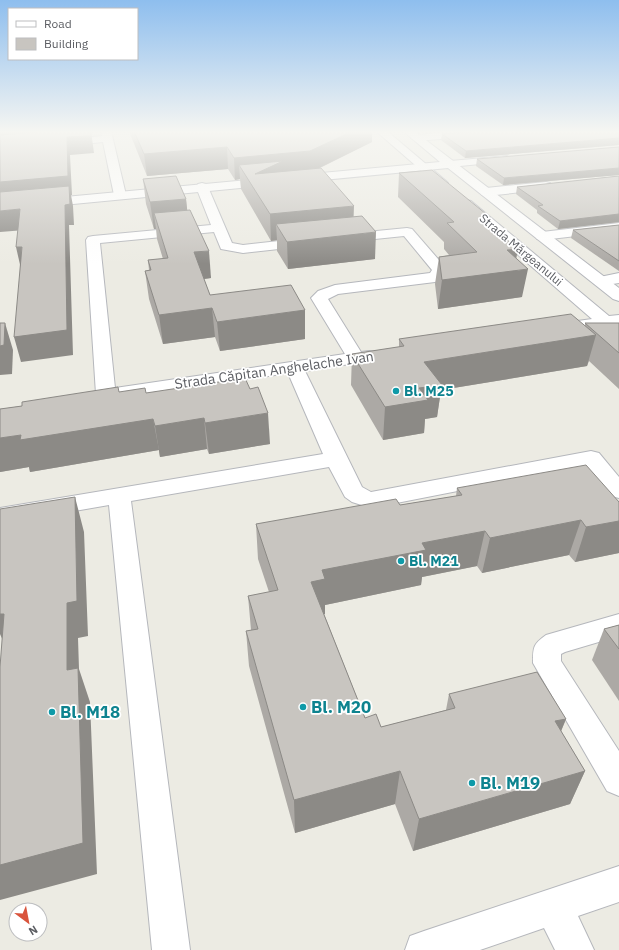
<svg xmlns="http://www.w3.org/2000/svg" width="619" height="950" viewBox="0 0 619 950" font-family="'IBM Plex Sans',sans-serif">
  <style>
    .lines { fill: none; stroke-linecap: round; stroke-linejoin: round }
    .minor-casing { stroke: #b5b7bc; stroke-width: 2 }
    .tertiary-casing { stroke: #b5b7bc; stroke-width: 2 }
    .minor { fill: #fff; fill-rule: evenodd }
    .tertiary { fill: #fff; fill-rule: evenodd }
    .wall { fill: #aca9a5 }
    .shaded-wall { fill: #8c8a86 }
    .building { fill: #c8c5c0; stroke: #8c8a86 }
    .culture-dot { fill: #0f9aa8; stroke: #fff; stroke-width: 1.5 }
    .labels { text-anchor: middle; stroke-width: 3.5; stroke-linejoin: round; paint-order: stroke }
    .far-street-label { font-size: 12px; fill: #5b5d62; stroke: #fff }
    .street-label { font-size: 14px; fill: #5b5d62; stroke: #fff }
    .culture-label { font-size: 14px; font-weight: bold; fill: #0d838f; stroke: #fff; text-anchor: start }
    .near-culture-label { font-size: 17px; font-weight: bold; fill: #0d838f; stroke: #fff; text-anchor: start }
  </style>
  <rect width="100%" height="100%" fill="#ecebe3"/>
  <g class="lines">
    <!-- minor casing -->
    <g class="minor-casing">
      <g id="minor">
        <polygon points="101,131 111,131 126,195 124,198 116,198 114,195 103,142 63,146 58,143 63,140 102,136"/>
        <polygon points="376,131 387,131 446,181 448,183 446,185 438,185"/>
        <polygon points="463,131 506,131 501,134 416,141 411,138 416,135"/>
        <polygon points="507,156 512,159 511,161 450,167 444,164 450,161"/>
        <polygon points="546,182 550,183 552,186 550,189 486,196 482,195 480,192 482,189 486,188"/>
        <path d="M202 183 206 184 208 187 232 243 243 245 306 238 311 239 313 242 311 245 306 246 243 253 221 249 214 232 100 243 115 388 345 354 311 298 318 291 335 285 430 273 432 270 404 236 346 242 341 241 339 238 341 235 346 234 407 228 412 229 445 267 447 270C444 276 442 280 435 282L338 294 328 299 361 352 369 351 375 352 378 356 375 360 369 361 305 371 362 487 371 492 591 451 599 453 619 477V498L611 496 586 466 371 508 352 502 345 497 329 467 131 501 190 950H152L109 505 0 524V508L323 454 288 373 116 399 106 400 99 398 96 394 86 240 88 237 93 236 211 225 196 187 198 184Z"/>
        <polygon points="467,200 471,201 609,316 619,315 619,325 569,332 563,331 561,327 563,323 592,319 463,207 461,204 463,201"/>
        <polygon points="619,223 619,231 542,240 537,239 535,236 537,233 542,232"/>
        <polygon points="619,273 619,283 600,286 595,284 592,281 595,278"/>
        <path d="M619 614V636L565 652 561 654V661L619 751V796L607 791 533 663C533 648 533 644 546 635Z"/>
        <polygon points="619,866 619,902 578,916 594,950 555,950 544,928 480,950 405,950 410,936 424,931"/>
      </g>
    </g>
    <!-- tertiary casing -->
    <g class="tertiary-casing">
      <polygon id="tertiary" points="403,131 414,131 619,288 619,301 613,299 448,168 0,211 0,203 440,162"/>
    </g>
    <!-- minor -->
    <use href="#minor" class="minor"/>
    <!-- tertiary -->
    <use href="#tertiary" class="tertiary"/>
  </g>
  <!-- wall -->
  <g class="wall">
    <polygon points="129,131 372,131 372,142 320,168 353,217 375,259 288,269 277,251 277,240 271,241 241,189 240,179 235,180 228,169 147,176"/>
    <polygon points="619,131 619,145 465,158 441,140 442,134"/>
    <polygon points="619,147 619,175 503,185 476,166 477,159"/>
    <polygon points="399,173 490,225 516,259 522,297 438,309 435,284 439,257 449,255 444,249 444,242 398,197"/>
    <polygon points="619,176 619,222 558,229 537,213 537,210 516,194 517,187"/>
    <polygon points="143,179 186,199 187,210 211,278 204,279 210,295 305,310 305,339 220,351 215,337 163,344 149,299 145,271 149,270 148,260 163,259 157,239 156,229 154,229 146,204"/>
    <polygon points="619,225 619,271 571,238 573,230"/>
    <polygon points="585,323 619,323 619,389 589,361 587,366 441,390 437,417 425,419 424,433 383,440 351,385 352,354 399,347 399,339 585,325"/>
    <polygon points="250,389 270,444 209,454 207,449 160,457 159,450 30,472 29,467 0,472 0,409 119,392 146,393"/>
    <polygon points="457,488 619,502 619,553 575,562 569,555 482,573 477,566 422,577 421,585 325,605 325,614 324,614 365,718 381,727 446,710 449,694 566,719 561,731 585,771 570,804 413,851 395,804 295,833 249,666 246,631 251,630 248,596 269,592 258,559 256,524 400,505 456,496"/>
    <polygon points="619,625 619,701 592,660 604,629"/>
  </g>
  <!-- shaded-wall -->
  <g class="shaded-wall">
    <polygon points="0,131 91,131 94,153 70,155 72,195 71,195 73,206 74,225 69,225 73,355 21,362 14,337 65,205 0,202"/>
    <polygon points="353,131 372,131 372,142 260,197 239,165 240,179 235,180 234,158"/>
    <polygon points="426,131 439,131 426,132"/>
    <polygon points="619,138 619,145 465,158 466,151"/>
    <polygon points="227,147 228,169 147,176 144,154"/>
    <polygon points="619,168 619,175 503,185 504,178"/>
    <polygon points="186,199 189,226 154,213 156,229 154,229 150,202"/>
    <polygon points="354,206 353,232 276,224 277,240 271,241 270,214"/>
    <polygon points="20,209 25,230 0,232 0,211"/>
    <polygon points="619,214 619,222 558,229 560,221"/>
    <polygon points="491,218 487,244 482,219"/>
    <polygon points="376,232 375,259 288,269 287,242"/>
    <polygon points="16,247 22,247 21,269"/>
    <polygon points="518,249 514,271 528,269 522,297 438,309 442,280 507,250"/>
    <polygon points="209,251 211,278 196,280 194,252"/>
    <polygon points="212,308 215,337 163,344 159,315"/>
    <polygon points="305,310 305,339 220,351 217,322"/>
    <polygon points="5,323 13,350 12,374 0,375 0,346"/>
    <polygon points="596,335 587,366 441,390 437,417 425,419 424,433 383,440 385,407 419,388 424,362"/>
    <polygon points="268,413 270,444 209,454 205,423"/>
    <polygon points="204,418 207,449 160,457 155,426"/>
    <polygon points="153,419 159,450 30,472 29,467 0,472 0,438 21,435"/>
    <polygon points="75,497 84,532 88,636 78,638 79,669 90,702 97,874 0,900 0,865 67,670 67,603"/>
    <polygon points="581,520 569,555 482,573 490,538"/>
    <polygon points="619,521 619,553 575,562 586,527"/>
    <polygon points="485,531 477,566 422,577 421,585 325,605 325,614 311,617 311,582 322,570 422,543"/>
    <polygon points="0,614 4,614 7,650 0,634"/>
    <polygon points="566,719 552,753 555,721"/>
    <polygon points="400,771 395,804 295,833 294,800"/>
    <polygon points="585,771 570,804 413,851 419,819"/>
  </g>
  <!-- building -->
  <g class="building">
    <polygon points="45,131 90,131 91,136 67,137 68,176 0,182 0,135"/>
    <polygon points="134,131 353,131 310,151 234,158 227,147 144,154"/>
    <polygon points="476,131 619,131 619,138 466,151 442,134"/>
    <polygon points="619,147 619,168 504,178 477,159"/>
    <polygon points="283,161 255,174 321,168 354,206 270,214 239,165"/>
    <polygon points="432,170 491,218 482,219 518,249 507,250 528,269 442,280 439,257 477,252 447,223 454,222 399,173"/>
    <polygon points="176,176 186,199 150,202 143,179"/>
    <polygon points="619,176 619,214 560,221 538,206 543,205 517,187"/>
    <polygon points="69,186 70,204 65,205 67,330 14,337 22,247 16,247 20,209 0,211 0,192"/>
    <polygon points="190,210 209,251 194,252 210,295 291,285 305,310 217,322 212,308 159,315 145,271 151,270 148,260 168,258 154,213"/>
    <polygon points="362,216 376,232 287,242 276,224"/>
    <polygon points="619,225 619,261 573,230"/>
    <polygon points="571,314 596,335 424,362 442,385 419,388 428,400 385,407 352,354 404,346 399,339"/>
    <polygon points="0,323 5,323 4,345 0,346"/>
    <polygon points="585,323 619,323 619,353"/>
    <polygon points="245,378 250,389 258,387 268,413 205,423 204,418 155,426 153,419 20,440 21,435 0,438 0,409 22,406 22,402 118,387 119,392 145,388 146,393"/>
    <polygon points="586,465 619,502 619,521 586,527 581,520 490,538 485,531 422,543 426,550 322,570 325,579 311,582 365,718 376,714 381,727 455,708 449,694 537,672 566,719 555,721 585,771 419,819 400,771 294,800 246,631 258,629 248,596 278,590 256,524 396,499 400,505 462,495 457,488"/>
    <polygon points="75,497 77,601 67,603 67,670 78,668 83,843 0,865 0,667 4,614 0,614 0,509"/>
    <polygon points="619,625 619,649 604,629"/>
  </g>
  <!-- sky -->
  <linearGradient id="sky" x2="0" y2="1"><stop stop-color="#8ebeee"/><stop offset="0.5" stop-color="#f6f6f2"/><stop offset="1" stop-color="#f6f6f2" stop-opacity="0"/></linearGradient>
  <rect width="619" height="264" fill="url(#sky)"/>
  <!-- markers -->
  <g class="culture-dot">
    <circle cx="396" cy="391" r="4"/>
    <circle cx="401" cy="561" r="4"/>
    <circle cx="303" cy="707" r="4"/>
    <circle cx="52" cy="712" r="4"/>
    <circle cx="472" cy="783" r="4"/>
  </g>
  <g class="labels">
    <!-- far-street labels -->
    <g class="far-street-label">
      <text transform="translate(521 250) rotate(40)" y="4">Strada Mărgeanului</text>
    </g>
    <!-- street labels -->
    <g class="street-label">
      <text transform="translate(274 370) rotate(-8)" y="5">Strada Căpitan Anghelache Ivan</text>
    </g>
    <!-- culture labels -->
    <g class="culture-label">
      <text x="404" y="396">Bl. M25</text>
      <text x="409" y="566">Bl. M21</text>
    </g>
    <!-- near-culture labels -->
    <g class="near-culture-label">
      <text x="311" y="713">Bl. M20</text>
      <text x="60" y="718">Bl. M18</text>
      <text x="480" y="789">Bl. M19</text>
    </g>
  </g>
  <!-- legend -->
  <rect x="8" y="8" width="130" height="52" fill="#ffffff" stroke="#bdbec0"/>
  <rect x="16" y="21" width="20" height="6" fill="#ffffff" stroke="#bdbec0"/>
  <text x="44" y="28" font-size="12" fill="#5b5d62">Road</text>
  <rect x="16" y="38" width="20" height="12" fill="#c8c5c0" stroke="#bdbec0"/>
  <text x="44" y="48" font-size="12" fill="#5b5d62">Building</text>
  <!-- north arrow -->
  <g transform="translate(28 922) rotate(148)"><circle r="19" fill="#ffffff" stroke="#bdbec0"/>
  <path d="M0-3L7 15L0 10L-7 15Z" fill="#d9543c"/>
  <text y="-6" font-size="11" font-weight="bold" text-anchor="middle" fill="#5b5d62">N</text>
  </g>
</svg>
